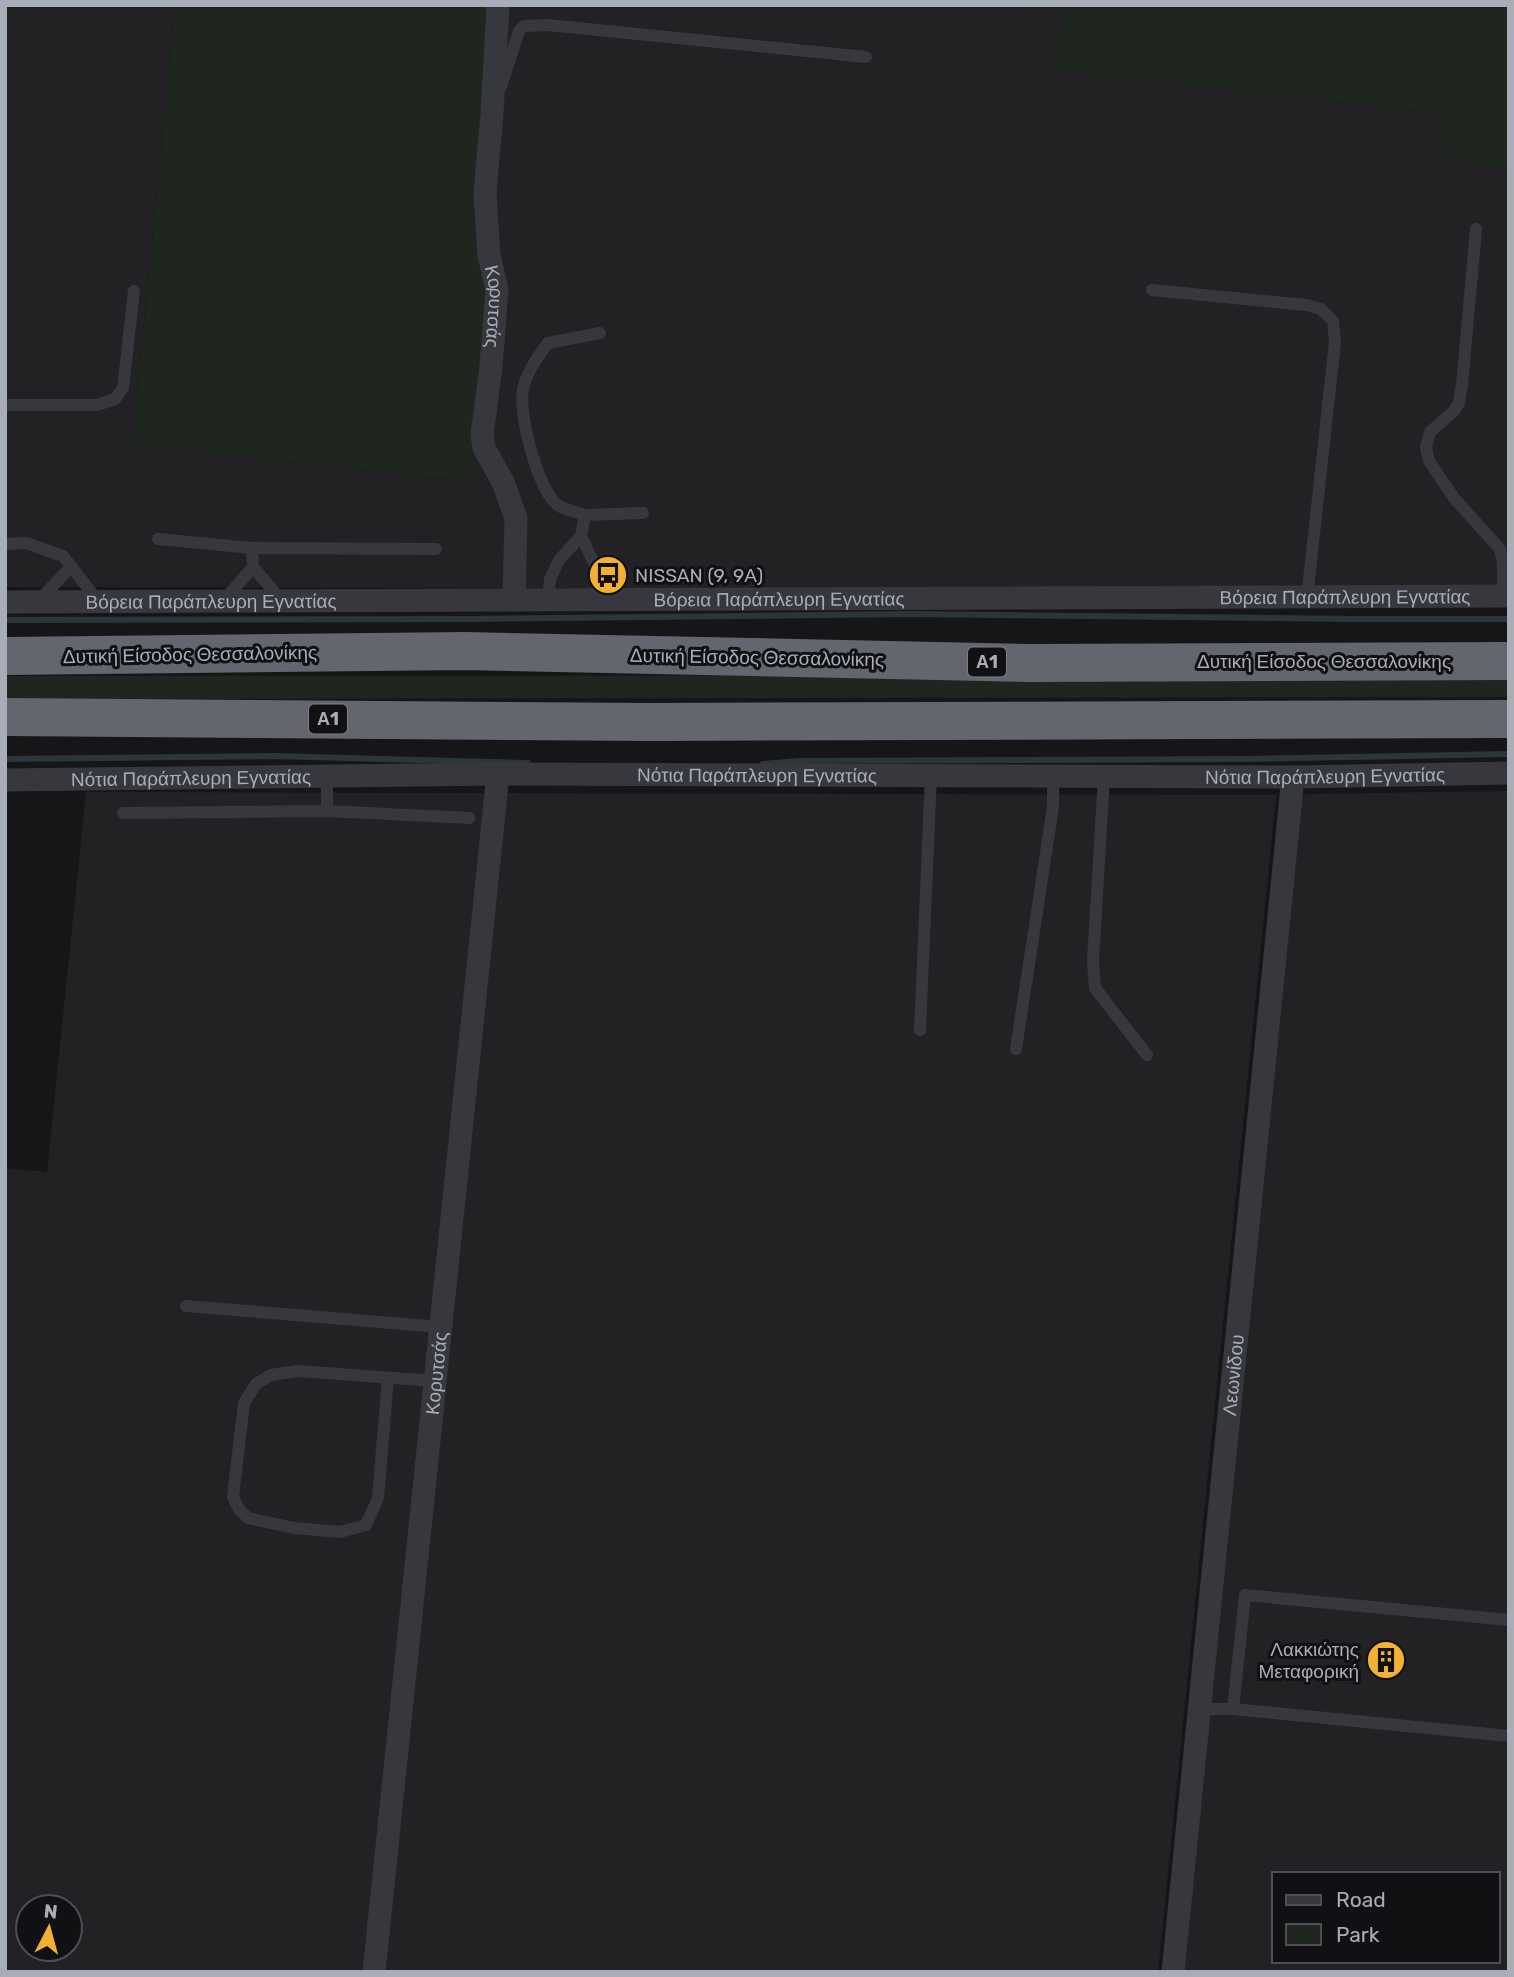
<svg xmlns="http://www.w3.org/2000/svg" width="1514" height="1977" viewBox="0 0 1514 1977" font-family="Rubik,sans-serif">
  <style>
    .built { fill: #222225; fill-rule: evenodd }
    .green { fill: #1e261f }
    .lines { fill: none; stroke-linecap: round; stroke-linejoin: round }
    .stream { stroke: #2c353c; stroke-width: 6 }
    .lane { stroke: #37383d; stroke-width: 12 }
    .street { stroke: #37383d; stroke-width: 23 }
    .highway { stroke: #63666e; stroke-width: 38 }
    .labels { text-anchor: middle; stroke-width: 6; stroke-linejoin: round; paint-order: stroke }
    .shield { fill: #111113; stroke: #7b7e86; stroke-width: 2 }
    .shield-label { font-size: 18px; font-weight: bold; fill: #a8adb8 }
    .street-label { font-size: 19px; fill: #a8adb8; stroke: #111113 }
    .poi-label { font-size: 19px; fill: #a8adb8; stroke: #111113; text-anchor: start }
  </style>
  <rect width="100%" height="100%" fill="#161618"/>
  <!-- built -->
  <g class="built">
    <polygon points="5,5 175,5 132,445 474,483 488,294 473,229 488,5 1013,5 1063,13 1057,72 1445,114 1444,156 1509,173 1509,590 5,587"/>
    <path d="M1509 791V1972H1182L1300 799 1306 794ZM1274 1874H1498V1961H1274Z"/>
    <path d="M86 792 1276 795 1158 1972H5V1168L47 1172ZM28 1907H70V1949H28Z"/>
  </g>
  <!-- green -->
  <g class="green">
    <polygon points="175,5 488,5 473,228 488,294 475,483 132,445"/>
    <polygon points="1013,5 1509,5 1509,173 1443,156 1445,114 1056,72 1063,13"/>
    <polygon points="1509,675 1509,697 5,699 5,676"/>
  </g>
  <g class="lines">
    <!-- stream -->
    <g class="stream">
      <polyline points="5,620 472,619 911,614 1349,619 1509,619"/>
      <polyline points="5,759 275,756 528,763"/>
      <polyline points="763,764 799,761 1245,759 1509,754"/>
    </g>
    <!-- lane -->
    <g class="lane">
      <polyline points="501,87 519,31 524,26 548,25 866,57"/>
      <polyline points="1476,229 1462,385 1459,403 1454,411 1430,432 1426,447 1429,461 1454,498 1500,549 1503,563 1503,596"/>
      <polyline points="1152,290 1306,305 1321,309 1333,321 1335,342 1307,598"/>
      <polyline points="5,405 97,405 115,399 123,388 134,291"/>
      <polyline points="585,515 643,513"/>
      <polyline points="581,536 596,567 606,600"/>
      <polyline points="158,539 252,548"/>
      <polyline points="5,544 26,543 63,556 98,601"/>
      <polyline points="253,567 252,548 436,549"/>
      <polyline points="224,600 253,567 281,600"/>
      <path d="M548 600 550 579 559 560 581 536 585 515C577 512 566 510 559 506 539 494 518 414 523 390 526 373 537 357 548 343L600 333"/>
      <polyline points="38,601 71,567"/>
      <polyline points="1104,777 1093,961 1095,988 1147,1055"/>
      <polyline points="327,811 327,776"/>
      <polyline points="123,813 327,811 469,818"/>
      <polyline points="920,1030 931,776"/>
      <polyline points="1016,1049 1053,807 1053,777"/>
      <polyline points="186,1306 440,1327"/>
      <polyline points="388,1378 378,1498 366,1525 340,1532 294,1528 248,1518 239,1509 233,1497 244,1403 256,1384 271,1375 297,1371 435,1381"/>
      <polyline points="1201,1709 1233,1709 1509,1736"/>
      <polyline points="1233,1709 1245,1595 1509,1620"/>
    </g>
    <!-- street -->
    <g class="street">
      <path id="s1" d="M498 5 492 114 485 193 489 255 497 290 491 366 482 435 484 448 503 482 516 518 514 600"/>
      <path id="s2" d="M5 602 1509 596"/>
      <path id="s3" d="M5 780 498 774 1293 777 1509 773"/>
      <path id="s4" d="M374 1972 498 774"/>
      <path id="s5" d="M1173 1972 1293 777"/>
    </g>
    <!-- highway -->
    <g class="highway">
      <polyline points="5,656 465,651 1029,663 1509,661"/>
      <polyline points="5,717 650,722 1509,719"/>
    </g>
  </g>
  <!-- icons -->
  <defs>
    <g id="bus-disc" transform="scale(2.0125)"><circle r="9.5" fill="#f2b134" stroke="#111113"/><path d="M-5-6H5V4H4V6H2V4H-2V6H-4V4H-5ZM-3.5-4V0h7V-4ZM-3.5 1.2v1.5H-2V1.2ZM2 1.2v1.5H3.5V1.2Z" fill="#111"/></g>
    <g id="building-disc" transform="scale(2.0125)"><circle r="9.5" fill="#f2b134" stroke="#111113"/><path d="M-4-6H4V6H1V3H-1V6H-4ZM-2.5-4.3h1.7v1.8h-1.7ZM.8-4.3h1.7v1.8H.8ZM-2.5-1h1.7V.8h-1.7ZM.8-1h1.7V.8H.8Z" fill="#111"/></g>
  </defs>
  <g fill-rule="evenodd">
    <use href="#bus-disc" x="608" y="575"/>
    <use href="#building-disc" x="1386" y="1660"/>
  </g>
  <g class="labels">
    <!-- shield labels -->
    <g class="shield">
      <rect x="968" y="647.5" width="38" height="29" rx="5"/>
      <rect x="309" y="704.5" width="38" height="29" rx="5"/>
    </g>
    <g class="shield-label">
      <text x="987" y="668">Α1</text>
      <text x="328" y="725">Α1</text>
    </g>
    <!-- street labels -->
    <g class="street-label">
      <text dy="7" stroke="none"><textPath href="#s1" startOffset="303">Κορυτσάς</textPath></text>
      <text dy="7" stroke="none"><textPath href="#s2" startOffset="1340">Βόρεια Παράπλευρη Εγνατίας</textPath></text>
      <text dy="7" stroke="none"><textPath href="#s2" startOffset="774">Βόρεια Παράπλευρη Εγνατίας</textPath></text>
      <text dy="7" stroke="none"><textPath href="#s2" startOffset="206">Βόρεια Παράπλευρη Εγνατίας</textPath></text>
      <text transform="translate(190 654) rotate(-1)" y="7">Δυτική Είσοδος Θεσσαλονίκης</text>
      <text transform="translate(757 657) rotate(1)" y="7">Δυτική Είσοδος Θεσσαλονίκης</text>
      <text x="1324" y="668">Δυτική Είσοδος Θεσσαλονίκης</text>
      <text dy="7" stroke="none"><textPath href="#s3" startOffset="752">Νότια Παράπλευρη Εγνατίας</textPath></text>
      <text dy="7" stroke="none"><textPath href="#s3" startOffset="1320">Νότια Παράπλευρη Εγνατίας</textPath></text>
      <text dy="7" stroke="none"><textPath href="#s3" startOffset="186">Νότια Παράπλευρη Εγνατίας</textPath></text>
      <text dy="7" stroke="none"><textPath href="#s4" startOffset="602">Κορυτσάς</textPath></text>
      <text dy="7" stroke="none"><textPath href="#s5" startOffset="600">Λεωνίδου</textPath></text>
    </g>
    <!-- poi labels -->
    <g class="poi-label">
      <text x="635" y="582">NISSAN (9, 9Α)</text>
      <text x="1359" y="1656" text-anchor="end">Λακκιώτης<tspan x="1359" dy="22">Μεταφορική</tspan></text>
    </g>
  </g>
  <!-- border -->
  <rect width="1514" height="1977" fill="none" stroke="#a8adb8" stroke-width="14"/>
  <!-- legend -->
  <rect x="1272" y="1872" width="228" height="91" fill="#111113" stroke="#4d4f55" stroke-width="2"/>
  <rect x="1286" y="1895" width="35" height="10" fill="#37383d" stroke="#4d4f55" stroke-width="2"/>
  <text x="1336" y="1907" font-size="21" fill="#a8adb8">Road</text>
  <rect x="1286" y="1924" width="35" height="21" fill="#1e261f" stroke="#4d4f55" stroke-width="2"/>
  <text x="1336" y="1942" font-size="21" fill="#a8adb8">Park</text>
  <!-- north arrow -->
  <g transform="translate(49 1928) rotate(6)"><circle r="33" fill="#111113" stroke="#4d4f55" stroke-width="2"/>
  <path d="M0-5L12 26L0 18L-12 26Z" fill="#f2b134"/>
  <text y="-10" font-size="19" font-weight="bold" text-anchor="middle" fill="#a8adb8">N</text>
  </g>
</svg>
